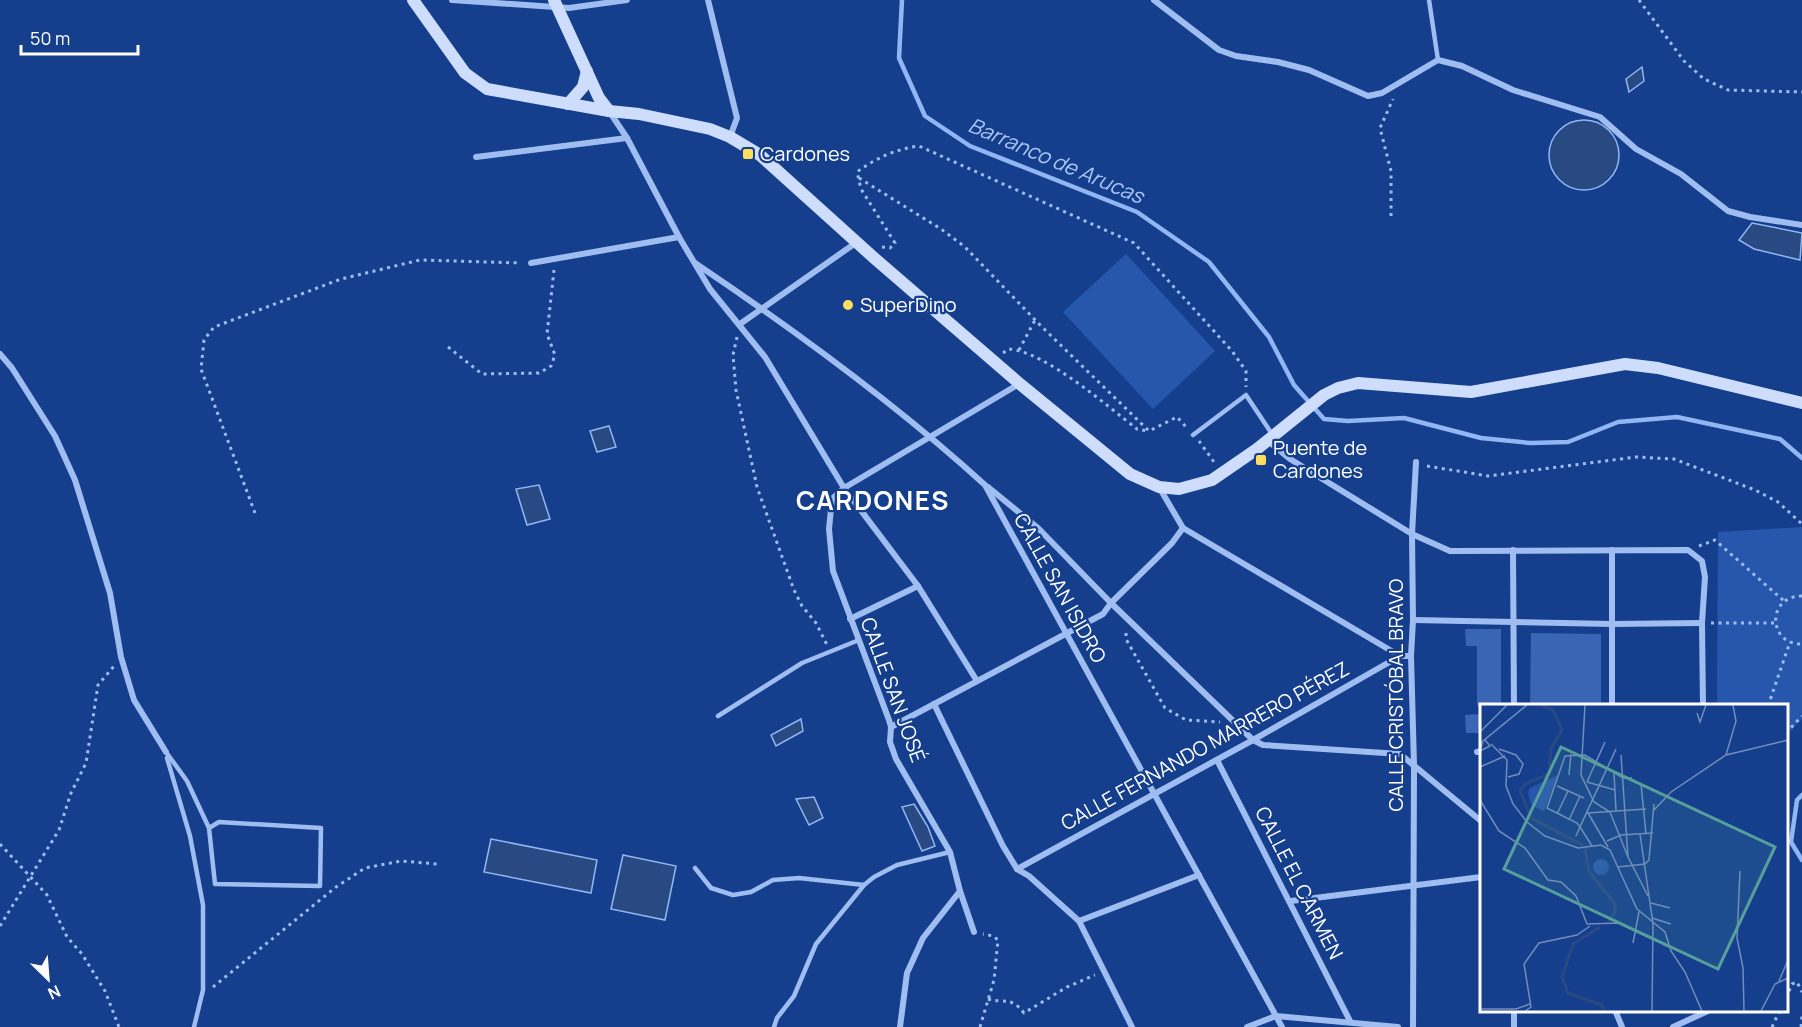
<svg xmlns="http://www.w3.org/2000/svg" width="1802" height="1027" viewBox="0 0 1802 1027" font-family="Manrope,sans-serif">
  <style>
    .green { fill: #2757ac }
    .water { fill: #294983; stroke: #91b6f3; stroke-width: 1.5 }
    .lines { fill: none; stroke-linecap: round; stroke-linejoin: round }
    .stream { stroke: #91b6f3; stroke-width: 4.5 }
    .building { fill: #3965b4 }
    .path { stroke: #9fbdf0; stroke-width: 3; stroke-dasharray: 3 4.5; stroke-linecap: butt }
    .lane { stroke: #9fbdf0; stroke-width: 4.5 }
    .street { stroke: #9fbdf0; stroke-width: 6 }
    .secondary { stroke: #cdddfb; stroke-width: 12 }
    .poi-dot { fill: #ffde5e; stroke: #153f8d; stroke-width: 2 }
    .labels { text-anchor: middle; stroke-width: 4.5; stroke-linejoin: round; paint-order: stroke }
    .poi-label { font-size: 20px; fill: #fff; stroke: #153f8d; text-anchor: start }
    .street-label { font-size: 20px; fill: #fff; stroke: #153f8d }
    .water-label { font-size: 21px; font-style: italic; fill: #abc7f7; stroke: #153f8d }
    .district-label { font-size: 26px; font-weight: bold; letter-spacing: 1.5px; fill: #fff; stroke: #153f8d }
    .inset-river { fill: none; stroke: #294983; stroke-width: 3 }
    .inset-road { fill: none; stroke: #738cbb; stroke-width: 1.5 }
    .view { fill: #579f9a; fill-opacity: 0.15; stroke: #579f9a; stroke-width: 3 }
    .inset-edge { fill: none; stroke: #fff; stroke-width: 3 }
  </style>
  <rect width="100%" height="100%" fill="#153f8d"/>
  <!-- green -->
  <g class="green">
    <polygon points="1126,254 1215,351 1153,409 1063,312"/>
    <polygon points="1802,527 1802,719 1786,735 1786,706 1717,706 1718,532"/>
  </g>
  <!-- water -->
  <g class="water">
    <polygon points="1642,67 1644,81 1629,92 1626,79"/>
    <circle cx="1584" cy="155" r="35"/>
    <polygon points="1752,223 1802,233 1800,260 1754,249 1739,240"/>
    <polygon points="609,426 616,447 597,452 590,431"/>
    <polygon points="539,485 550,519 527,525 516,489"/>
    <polygon points="801,719 803,731 776,746 771,735"/>
    <polygon points="814,797 823,818 809,825 796,799"/>
    <polygon points="914,804 928,827 935,846 922,851 902,807"/>
    <polygon points="491,839 597,860 591,893 484,872"/>
    <polygon points="623,855 676,866 665,920 611,909"/>
  </g>
  <g class="lines">
    <!-- stream -->
    <g class="stream">
      <polyline points="902,0 899,58 925,116 970,146 1137,212 1209,262 1269,337 1294,385 1324,419 1348,421 1404,418 1481,438 1530,443 1568,442 1618,422 1677,417 1780,439 1802,458"/>
      <polyline points="1802,795 1797,800 1791,842 1802,860"/>
    </g>
  </g>
  <!-- building -->
  <g class="building">
    <polygon points="1465,629 1501,629 1501,706 1477,706 1477,646 1466,646"/>
    <polygon points="1531,633 1601,634 1601,706 1530,706"/>
    <polygon points="1481,714 1481,733 1466,733 1465,715"/>
  </g>
  <g class="lines">
    <!-- path -->
    <g class="path">
      <polyline points="1639,0 1684,61 1704,79 1728,90 1802,92"/>
      <polyline points="859,178 941,229 965,247 1040,325 1149,431 1177,417 1188,429"/>
      <polyline points="1391,216 1391,171 1380,128 1393,99"/>
      <path d="M882 247 890 248 895 243 861 189 857 172C876 158 896 149 919 146L1134 243 1232 351 1246 371V387"/>
      <polyline points="737,337 733,355 736,390 757,487 794,590 802,606 816,623 827,645"/>
      <polyline points="448,347 482,374 539,373 551,366 555,355 547,334 554,270"/>
      <polyline points="1019,350 1035,320"/>
      <path d="M1003 353 1009 349C1046 352 1107 406 1137 429L1147 431"/>
      <polyline points="1199,441 1214,462"/>
      <polyline points="1427,466 1488,476 1636,457 1674,459 1755,490 1778,502 1802,524"/>
      <polyline points="255,513 201,369 204,340 214,327 341,279 420,260 521,263"/>
      <polyline points="1699,546 1715,540 1784,601"/>
      <path d="M1802 596C1766 596 1768 645 1802 644"/>
      <polyline points="1711,623 1775,623"/>
      <polyline points="1126,633 1126,639 1165,708 1186,720 1220,722"/>
      <polyline points="1768,706 1790,642"/>
      <polyline points="1786,733 1802,716"/>
      <polyline points="0,844 47,895 67,937 82,954 105,991 119,1027"/>
      <polyline points="0,926 59,830 71,793 86,763 98,685 114,666"/>
      <polyline points="213,987 336,887 365,868 401,861 437,864"/>
      <polyline points="1786,998 1792,984 1797,982 1802,992"/>
      <path d="M988 999C1005 1004 1011 996 1024 1013L1067 987 1095 975"/>
      <polyline points="980,1027 994,980 998,940 993,936 983,934"/>
      <polyline points="1772,1027 1780,1010"/>
      <polyline points="1801,1027 1802,1016"/>
    </g>
    <!-- lane -->
    <g class="lane">
      <polyline points="1429,0 1438,60"/>
      <polyline points="1193,435 1246,395 1272,434"/>
      <polyline points="718,716 802,663 859,640"/>
      <polyline points="166,752 187,781 209,828 215,884 320,886 321,828 219,822 209,828"/>
      <polyline points="167,758 190,836 203,905 203,990 194,1027"/>
      <polyline points="695,868 711,888 733,895 751,892 773,880 799,878 864,885"/>
      <polyline points="774,1027 777,1018 794,996 816,944 864,885 874,877 897,865 950,852"/>
    </g>
    <!-- street -->
    <g class="street">
      <polyline points="452,0 569,8 627,0"/>
      <polyline points="708,0 737,118 730,137"/>
      <polyline points="1154,0 1219,50 1236,56 1278,62 1309,70 1368,96 1382,93 1438,60 1462,66 1513,90 1600,117 1636,149 1681,174 1728,211 1750,217 1802,225"/>
      <polyline points="609,111 627,138 679,237 710,289 765,357 844,488 918,586 977,681"/>
      <polyline points="476,157 627,138"/>
      <polyline points="531,263 679,237"/>
      <path d="M695 263C796 331 895 403 985 485L1282 1027"/>
      <polyline points="740,324 857,242"/>
      <polyline points="0,354 12,368 55,436 75,480 110,593 121,657 134,700 166,752"/>
      <polyline points="1268,441 1290,459 1412,534 1413,620 1411,656 1414,765 1413,1027"/>
      <polyline points="1416,462 1412,534 1450,551 1688,550 1702,561 1705,577 1702,623 1703,706"/>
      <polyline points="988,487 1038,528 1111,603 1253,740 1263,745 1400,754 1481,821"/>
      <polyline points="1159,487 1183,528 1400,656"/>
      <polyline points="1513,550 1514,706"/>
      <polyline points="850,619 918,586"/>
      <polyline points="1413,620 1612,624 1702,623"/>
      <polyline points="934,704 1003,846 1017,869 1029,876 1079,921 1132,1027"/>
      <polyline points="1612,706 1612,550"/>
      <polyline points="891,727 1103,614 1111,603 1172,543 1183,528"/>
      <polyline points="1477,752 1481,751"/>
      <polyline points="1217,760 1350,1021"/>
      <polyline points="1017,869 1253,740 1400,656 1411,656"/>
      <polyline points="1291,901 1481,877"/>
      <polyline points="1079,921 1199,875"/>
      <polyline points="974,932 960,891 950,852 896,759 890,742 891,727 889,720 833,571 829,529 832,499 844,488 1019,384"/>
      <polyline points="1514,1010 1514,1027"/>
      <polyline points="1615,1010 1622,1027"/>
      <polyline points="900,1027 907,973 923,938 960,891"/>
      <polyline points="1247,1027 1276,1016 1398,1027"/>
      <polyline points="1673,1027 1710,1010"/>
    </g>
    <!-- secondary -->
    <g class="secondary">
      <polyline points="413,0 465,73 487,89 609,111 639,114 710,129 730,137 760,155 873,257 1020,384 1130,474 1159,487 1179,489 1212,480 1257,449 1324,395 1338,388 1358,383 1471,392 1625,364 1658,368 1802,403"/>
      <polyline points="554,0 599,98 609,111"/>
      <polyline points="568,104 583,87 587,71"/>
    </g>
  </g>
  <!-- markers -->
  <g class="poi-dot">
    <rect x="742" y="148" width="12" height="12" rx="3"/>
    <circle cx="848" cy="305" r="6"/>
    <rect x="1255" y="454" width="12" height="12" rx="3"/>
  </g>
  <g class="labels">
    <!-- poi labels -->
    <g class="poi-label">
      <text x="760" y="161">Cardones</text>
      <text x="860" y="312">SuperDino</text>
      <text x="1273" y="455">Puente de<tspan x="1273" dy="23">Cardones</tspan></text>
    </g>
    <!-- street labels -->
    <g class="street-label">
      <text transform="translate(1060 588) rotate(61)" y="7">CALLE SAN ISIDRO</text>
      <text transform="translate(893 690) rotate(70)" y="7">CALLE SAN JOSÉ</text>
      <text transform="translate(1396 695) rotate(-90)" y="7">CALLE CRISTÓBAL BRAVO</text>
      <text transform="translate(1205 746) rotate(-29)" y="7">CALLE FERNANDO MARRERO PÉREZ</text>
      <text transform="translate(1299 883) rotate(63)" y="7">CALLE EL CARMEN</text>
    </g>
    <!-- water labels -->
    <g class="water-label">
      <text transform="translate(1056 161) rotate(23)" y="7">Barranco de Arucas</text>
    </g>
    <!-- district labels -->
    <g class="district-label">
      <text x="873" y="510">CARDONES</text>
    </g>
  </g>
  <!-- overview -->
  <g transform="translate(1480 704)">
    <rect width="308" height="308" fill="#153f8d"/>
    <path d="M78 71 64 107 52 102 48 90 50 84ZM113 163a8 8 0 1 1 16 0a8 8 0 1 1-16 0Z" fill="#2757ac"/>
    <path class="inset-river" d="M62 2 73 6 82 26 71 45 69 70 45 80 40 87 51 114 103 141M105 145 109 167 135 200V208L128 218M120 223 93 240 82 273 88 289 122 301 124 307"/>
    <path class="inset-road" d="M105 1 101 71 114 98 130 108 148 153M217 9 220 18 226 1M0 28 27 1M11 40 27 56 26 82 33 100 47 118 65 132 98 144 121 141 130 146 157 205 185 228 191 247 205 268 222 307M19 45 36 51 43 60 39 70 28 73M0 47 3 37 47 1M0 47 10 42 5 36M141 51 148 153 168 192M246 51 256 17 253 1M0 63 25 52M134 69 136 107M89 71 91 50M107 78 125 38M107 78 135 86M161 80 166 130M77 82 104 94M0 96 19 127 45 144 68 176 81 178 96 192 107 220 138 219 189 243M174 106 191 88 246 51 308 36M107 109 166 105M108 109 128 143M77 110 88 87M89 116 100 92M160 130 173 220 172 307M96 132 100 123 97 119 67 104 85 52 105 51 143 74H152M127 137 141 131 173 129M112 142 100 123 136 45M138 163 165 160 169 156 174 100M260 167 257 234 263 264 264 307M171 199 190 204M172 214 191 220M153 239 159 208M299 277 308 256M0 305H36L50 300M45 307 51 303 44 260 59 239 97 231 110 222M281 307 295 280 308 274"/>
    <path class="view" d="M81 43 295 143 238 265 24 165Z"/>
    <rect width="308" height="308" class="inset-edge"/>
  </g>
  <!-- north arrow -->
  <g transform="translate(48 979) rotate(155)" stroke="#153f8d" stroke-width="4.5" paint-order="stroke">
  <path d="M0-4.5L10 22L0 15L-10 22Z" fill="#ffffff"/>
  <text y="-9" font-size="16" font-weight="bold" text-anchor="middle" fill="#ffffff">N</text>
  </g>
  <!-- scale -->
  <path d="M21 45v9h117v-9" fill="none" stroke="#ffffff" stroke-width="3"/>
  <text x="30" y="45" font-size="18" fill="#ffffff" stroke="#153f8d" stroke-width="4.5" paint-order="stroke">50 m</text>
</svg>
